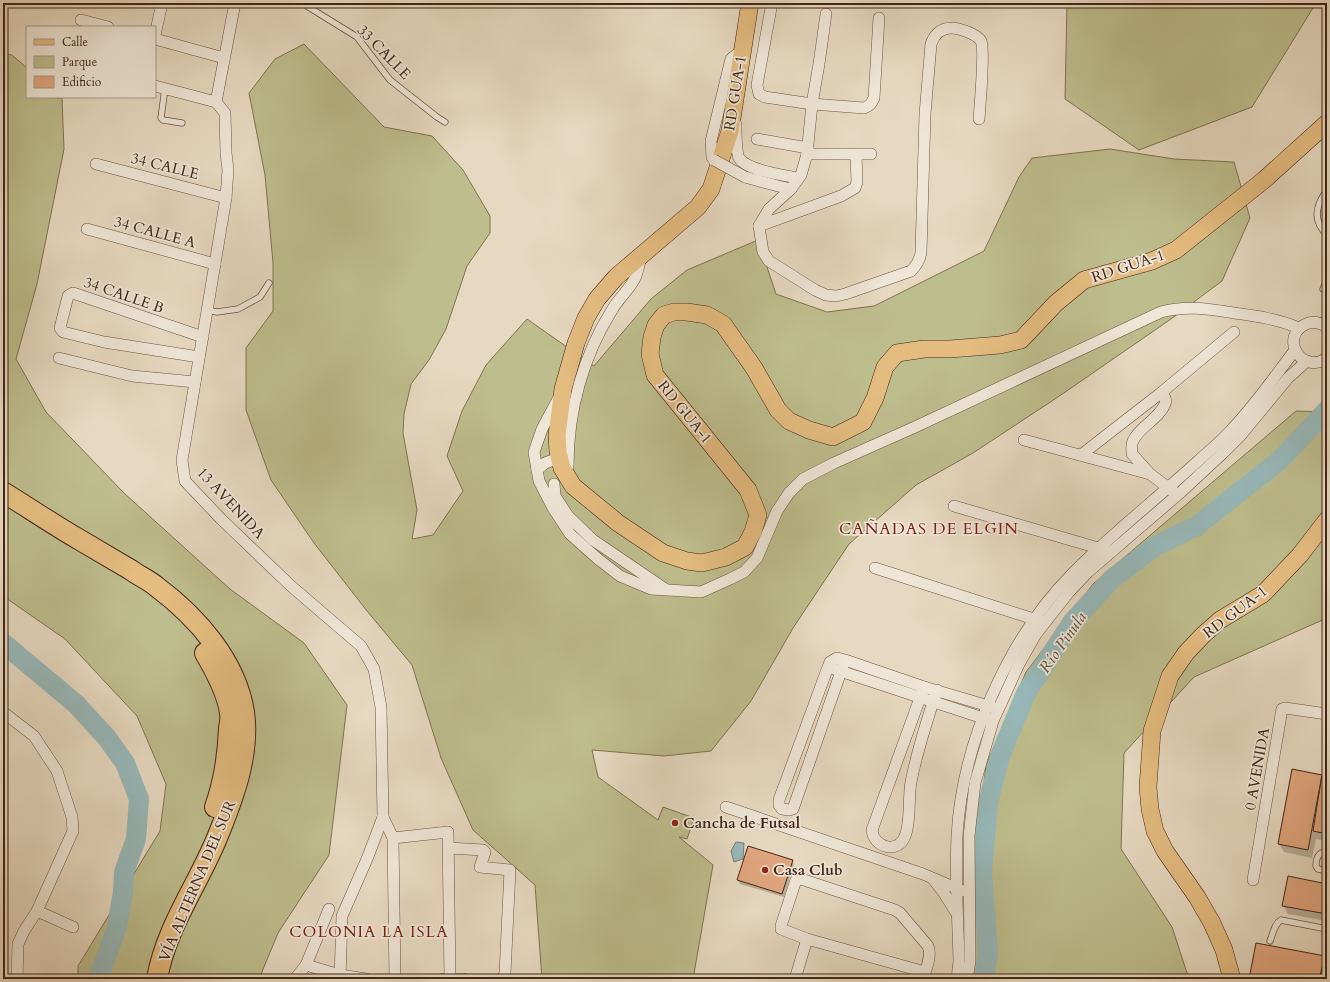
<svg xmlns="http://www.w3.org/2000/svg" width="1330" height="982" viewBox="0 0 1330 982" font-family="Cardo,serif">
  <style>
    .green { fill: #bebd8d; stroke: #807252 }
    .water { fill: #98b9ba; stroke: #767e79 }
    .shadow { fill: #0003 }
    .lines { fill: none; stroke-linecap: round; stroke-linejoin: round }
    .river { stroke: #98b9ba; stroke-width: 20 }
    .building { fill: #e1a67f; stroke: #422618 }
    .lane-casing { stroke: #6b5342; stroke-width: 7 }
    .street-casing { stroke: #6b5342; stroke-width: 12 }
    .primary-casing { stroke: #422618; stroke-width: 18 }
    .highway-casing { stroke: #422618; stroke-width: 22 }
    .lane { stroke: #efe6d7; stroke-width: 5.5 }
    .street { stroke: #efe6d7; stroke-width: 11 }
    .primary { stroke: #e4bc80; stroke-width: 17 }
    .highway { stroke: #e4bc80; stroke-width: 20 }
    .street-bridge-casing { stroke: #6b5342; stroke-width: 12; stroke-linecap: butt }
    .street-bridge { stroke: #efe6d7; stroke-width: 11 }
    .poi-dot { fill: #8f2418; stroke: #efe6d7; stroke-width: 1.5 }
    .labels { text-anchor: middle; stroke-width: 3.5; stroke-linejoin: round; paint-order: stroke }
    .street-label { font-size: 15px; fill: #422618; stroke: #efe6d7 }
    .poi-label { font-size: 15px; font-weight: bold; fill: #422618; stroke: #efe6d7; text-anchor: start }
    .neighbourhood-label { font-size: 16px; letter-spacing: 1px; fill: #7a1f14; stroke: #efe6d7 }
    .water-label { font-size: 16px; font-style: italic; fill: #584b40; stroke: #efe6d7 }
  </style>
  <rect width="100%" height="100%" fill="#e7d9c1"/>
  <filter id="stains"><feTurbulence type="fractalNoise" baseFrequency=".005" numOctaves="4"/><feColorMatrix values="0 0 0 0 .2 0 0 0 0 .09 0 0 0 0 .02 0 0 0 .5 -.17"/></filter>
  <radialGradient id="worn" r=".72"><stop offset=".6" stop-color="#630" stop-opacity="0"/><stop offset="1" stop-color="#630" stop-opacity=".3"/></radialGradient>
  <!-- green -->
  <g class="green">
    <polygon points="1067,3 1316,3 1252,107 1139,150 1065,99"/>
    <polygon points="304,44 384,127 432,136 463,170 490,216 490,233 467,266 446,329 429,360 411,384 404,414 403,433 417,510 412,539 433,535 463,491 447,456 462,411 486,365 527,319 594,366 651,299 687,270 758,240 776,294 827,312 874,306 984,251 1019,177 1032,158 1110,149 1174,159 1234,162 1250,218 1222,281 1171,319 1058,397 973,453 916,485 849,544 793,628 751,701 711,751 664,756 592,750 598,777 658,820 663,807 694,818 687,839 679,837 713,865 693,979 542,979 535,885 473,830 441,758 412,665 367,611 314,543 271,480 246,410 246,348 273,311 273,263 265,175 249,93 275,59"/>
    <polygon points="3,53 12,55 27,68 27,97 62,98 64,149 37,284 16,359 46,412 124,493 230,589 304,643 347,705 329,855 278,933 259,979 78,979 78,966 160,831 166,784 137,716 65,639 3,596"/>
    <polygon points="1296,411 1327,412 1327,618 1194,677 1124,753 1121,849 1172,927 1189,979 967,979 974,866 986,765 1026,672 1093,584"/>
  </g>
  <!-- water -->
  <polygon class="water" points="736,842 744,843 743,859 734,862 731,851"/>
  <!-- shadow -->
  <g class="shadow">
    <polygon points="1293,770 1327,777 1327,841 1316,839 1312,858 1284,852 1279,844"/>
    <polygon points="792,861 794,864 784,897 740,884 738,880"/>
    <polygon points="1327,885 1327,921 1288,914 1284,906"/>
    <polygon points="1324,957 1327,962 1327,965 1324,979 1250,979"/>
  </g>
  <g class="lines">
    <!-- river -->
    <g class="river">
      <polyline points="3,643 76,704 107,738 125,763 139,799 136,839 124,872 123,892 117,927 98,979"/>
      <polyline points="984,979 988,953 982,872 988,803 1000,756 1026,693 1073,621 1112,579 1154,547 1198,525 1281,459 1327,410"/>
    </g>
  </g>
  <!-- building -->
  <g class="building">
    <polygon points="1292,769 1322,775 1308,850 1278,844"/>
    <polygon points="1322,775 1327,776 1327,834 1313,831"/>
    <polygon points="748,846 793,860 782,894 737,880"/>
    <polygon points="1288,876 1327,884 1327,914 1282,906"/>
    <polygon points="1256,943 1325,956 1319,979 1249,979"/>
  </g>
  <g class="lines">
    <!-- lane casing -->
    <g class="lane-casing">
      <g id="lane">
        <polyline points="302,3 357,37 390,80 437,117 445,122"/>
        <polyline points="492,3 494,4"/>
        <polyline points="165,88 161,118 163,120 182,123"/>
        <path d="M1327 192C1323 194 1322 198 1320 202 1314 215 1318 226 1327 235"/>
        <polyline points="1323,289 1327,280"/>
        <polyline points="207,310 217,312 238,309 260,297 269,283"/>
        <path d="M1327 852C1318 852 1316 858 1316 866L1318 869 1327 871"/>
        <path d="M1270 941C1273 934 1274 924 1281 920L1327 929"/>
      </g>
    </g>
    <!-- street casing -->
    <g class="street-casing">
      <g id="street">
        <polyline points="235,3 216,102 225,113 226,153 228,170 226,198 182,460 185,481 221,519 291,586 361,646 374,669 381,707 383,817 393,838 395,979"/>
        <path d="M771 8 757 85 759 94 765 97 812 104 864 108C870 106 871 104 874 98L879 18"/>
        <path d="M826 14 819 64 812 104 807 154 801 175 791 189 769 209 759 226 763 252 769 261 815 290 826 295 836 296 845 294 911 271C917 265 920 260 921 252L925 114 931 44C934 35 941 28 951 28 959 28 977 34 981 41 985 49 980 106 979 119"/>
        <polyline points="81,20 108,27"/>
        <polyline points="155,35 162,3"/>
        <polyline points="155,39 224,58"/>
        <polyline points="155,86 216,102"/>
        <path d="M736 124C736 132 736 152 739 158 747 171 784 175 797 178"/>
        <polyline points="757,139 808,148"/>
        <polyline points="807,154 871,154"/>
        <polyline points="714,160 712,157 711,141 731,59 742,50"/>
        <polyline points="96,164 226,198"/>
        <polyline points="745,177 778,186 791,189"/>
        <polyline points="759,226 841,196 855,188 857,182 856,155"/>
        <polyline points="87,229 215,264"/>
        <path d="M1327 327C1321 323 1313 321 1306 324 1279 336 1301 376 1327 358"/>
        <polyline points="199,357 104,342 63,332 60,328 68,296 73,293 203,337"/>
        <polyline points="59,358 132,376 195,382"/>
        <path d="M1162 392C1164 396 1167 400 1165 404 1159 419 1139 427 1133 441 1131 445 1132 450 1132 454L1150 474 1174 492"/>
        <path d="M558 399 542 429 534 452 539 481 553 508 570 534 598 559 620 576 651 589 701 592 730 579 744 572 757 558 777 511 789 493 803 479 834 463 915 427 1161 312C1186 305 1209 309 1234 313 1257 316 1278 319 1299 328"/>
        <polyline points="1024,440 1150,474"/>
        <polyline points="1081,455 1162,392 1234,332"/>
        <path d="M568 466C568 411 583 356 612 310 618 299 630 289 635 278 638 272 639 264 641 257"/>
        <polyline points="537,470 545,463 559,458"/>
        <polyline points="554,484 555,496 568,516 593,540 665,589"/>
        <polyline points="954,506 1105,550"/>
        <polyline points="875,568 1040,621"/>
        <polyline points="845,660 793,809 789,810 782,809 779,805 779,800 828,667 830,662 837,658 845,660 924,687 992,707"/>
        <polyline points="834,669 989,720"/>
        <path d="M924 687 872 830C873 847 898 855 905 836 911 823 908 797 911 782 917 751 927 720 937 690"/>
        <polyline points="3,712 34,736 57,771 72,817 73,831 37,911 24,931 18,944 17,979"/>
        <polyline points="726,807 923,874 963,891"/>
        <polyline points="393,838 448,832 450,979"/>
        <polyline points="449,848 483,850 485,852 480,867 510,870 505,973 503,978 501,979"/>
        <polyline points="933,879 944,893 957,914"/>
        <polyline points="1253,880 1282,709 1285,708 1327,714"/>
        <polyline points="37,911 73,927"/>
        <polyline points="306,965 329,909"/>
        <polyline points="295,979 306,965 340,975 366,979"/>
        <polyline points="340,979 342,916 367,859 383,817"/>
        <polyline points="443,979 464,979"/>
        <polyline points="795,979 807,939"/>
        <path d="M923 979C926 969 932 956 928 946L900 913 895 910 801 879 796 880 781 926V929L807 939 925 972"/>
        <path d="M957 979 959 961C958 920 955 878 957 836 962 744 1007 640 1072 574 1111 534 1157 499 1198 461 1210 450 1223 440 1233 428 1256 404 1275 376 1295 350"/>
        <polyline points="967,979 970,961 969,836 975,783 993,721 1019,664 1036,634 1069,592 1088,572 1181,492 1224,452 1241,435 1288,378 1307,361"/>
      </g>
    </g>
    <!-- primary casing -->
    <g class="primary-casing">
      <g id="primary">
        <polyline points="750,3 730,131 711,189 698,207 616,277 597,299 586,318 576,343 563,389 557,435 558,452 562,468 573,486 618,523 663,553 687,561 702,563 726,557 745,547 753,532 758,515 748,490 655,375 650,354 652,337 656,325 664,315 674,312 687,312 707,315 723,324 754,368 778,410 789,421 809,430 833,437 863,422 875,398 885,367 897,353 924,349 950,349 1000,345 1021,340 1056,303 1084,280 1152,261 1176,250 1264,180 1327,123"/>
        <polyline points="1232,979 1224,950 1212,923 1197,897 1165,851 1155,831 1150,809 1148,787 1152,731 1170,676 1186,653 1203,635 1220,620 1263,594 1300,555 1327,520"/>
      </g>
    </g>
    <!-- highway casing -->
    <g class="highway-casing">
      <g id="highway">
        <path d="M3 492C29 508 54 525 80 540 97 550 114 560 131 570 139 576 149 580 157 587 197 617 236 661 244 712 250 753 234 796 219 833 200 882 166 926 157 979"/>
        <path d="M205 653C214 668 228 695 230 713 231 718 230 723 229 728 228 755 224 782 215 807"/>
      </g>
    </g>
    <!-- lane -->
    <use href="#lane" class="lane"/>
    <!-- street -->
    <use href="#street" class="street"/>
    <!-- primary -->
    <use href="#primary" class="primary"/>
    <!-- highway -->
    <use href="#highway" class="highway"/>
    <!-- street-bridge casing -->
    <g class="street-bridge-casing">
      <polyline id="street-bridge" points="714,160 745,177"/>
    </g>
    <!-- street-bridge -->
    <use href="#street-bridge" class="street-bridge"/>
  </g>
  <!-- markers -->
  <g class="poi-dot">
    <circle cx="675" cy="823" r="4"/>
    <circle cx="765" cy="870" r="4"/>
  </g>
  <g class="labels">
    <!-- street labels -->
    <g class="street-label">
      <text transform="translate(384 52) rotate(46)" y="5">33 CALLE</text>
      <text transform="translate(735 93) rotate(-81)" y="5">RD GUA-1</text>
      <text transform="translate(165 166) rotate(14)" y="5">34 CALLE</text>
      <text transform="translate(155 232) rotate(15)" y="5">34 CALLE A</text>
      <text transform="translate(1128 266) rotate(-18)" y="5">RD GUA-1</text>
      <text transform="translate(124 295) rotate(19)" y="5">34 CALLE B</text>
      <text transform="translate(685 412) rotate(51)" y="5">RD GUA-1</text>
      <text transform="translate(231 503) rotate(47)" y="5">13 AVENIDA</text>
      <text transform="translate(1235 612) rotate(-37)" y="5">RD GUA-1</text>
      <text transform="translate(1257 769) rotate(-80)" y="5">0 AVENIDA</text>
      <text transform="translate(197 881) rotate(-67)" y="5">VÍA ALTERNA DEL SUR</text>
    </g>
    <!-- poi labels -->
    <g class="poi-label">
      <text x="683" y="828">Cancha de Futsal</text>
      <text x="773" y="875">Casa Club</text>
    </g>
    <!-- neighbourhood labels -->
    <g class="neighbourhood-label">
      <text x="929" y="534">CAÑADAS DE ELGIN</text>
      <text x="369" y="937">COLONIA LA ISLA</text>
    </g>
    <!-- water labels -->
    <g class="water-label">
      <text transform="translate(1062 642) rotate(-55)" y="6">Río Pinula</text>
    </g>
  </g>
  <!-- margin -->
  <rect width="1330" height="982" fill="none" stroke="#e7d9c1" stroke-width="16"/>
  <rect x="4" y="4" width="1322" height="974" fill="none" stroke="#422618" stroke-width="2"/>
  <rect x="8" y="8" width="1314" height="966" fill="none" stroke="#422618"/>
  <!-- legend -->
  <rect x="26" y="26" width="130" height="72" fill="#efe6d7" stroke="#aa998b"/>
  <rect x="34" y="39" width="20" height="6" fill="#e4bc80" stroke="#aa998b"/>
  <text x="62" y="46" font-size="12" fill="#422618">Calle</text>
  <rect x="34" y="56" width="20" height="12" fill="#bebd8d" stroke="#aa998b"/>
  <text x="62" y="66" font-size="12" fill="#422618">Parque</text>
  <rect x="34" y="76" width="20" height="12" fill="#e1a67f" stroke="#aa998b"/>
  <text x="62" y="86" font-size="12" fill="#422618">Edificio</text>
  <rect width="100%" height="100%" filter="url(#stains)"/>
  <rect width="100%" height="100%" fill="url(#worn)"/>
</svg>
